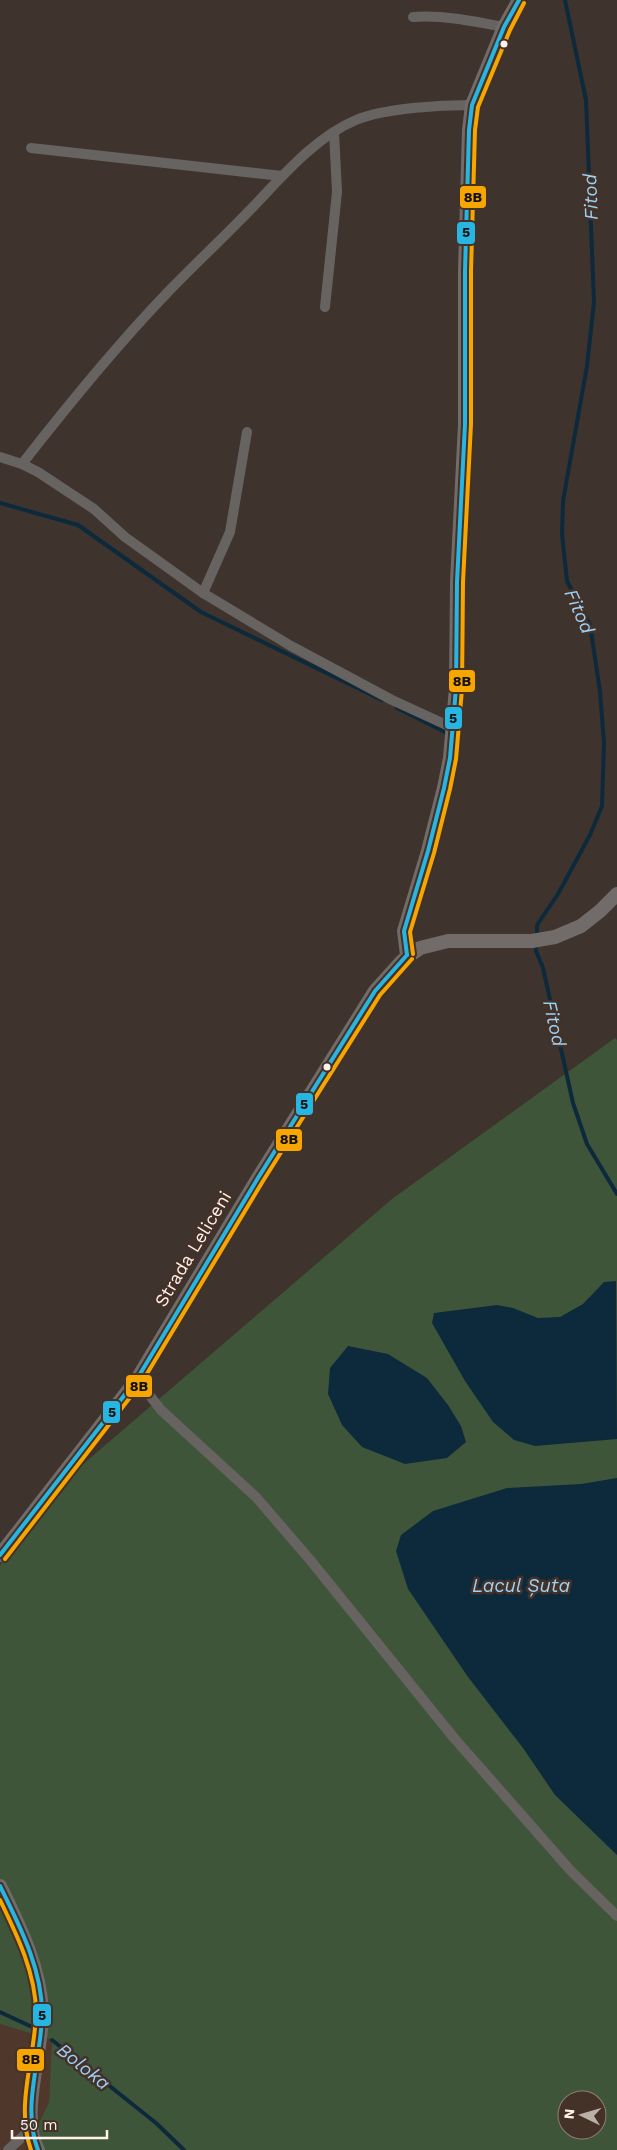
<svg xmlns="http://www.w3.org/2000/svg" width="617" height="2150" viewBox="0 0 617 2150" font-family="'Work Sans',sans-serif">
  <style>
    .built { fill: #4f382b }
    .green { fill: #3f553a; fill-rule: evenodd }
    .water { fill: #0d2a3c }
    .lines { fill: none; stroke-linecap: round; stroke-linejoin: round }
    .stream { stroke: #0d2a3c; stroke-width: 4 }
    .street { stroke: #676361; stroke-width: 10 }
    .secondary { stroke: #716c6a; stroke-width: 14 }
    .bus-1-casing { stroke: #443127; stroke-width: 8 }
    .bus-2-casing { stroke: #443127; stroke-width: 8 }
    .bus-1 { stroke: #27b5e1; stroke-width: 4 }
    .bus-2 { stroke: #f7a600; stroke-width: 4 }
    .bus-dot { fill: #fef2eb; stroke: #443127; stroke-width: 2 }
    .labels { text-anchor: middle; stroke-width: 5; stroke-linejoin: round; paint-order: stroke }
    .street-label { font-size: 18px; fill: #fef2eb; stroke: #443127 }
    .water-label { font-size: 19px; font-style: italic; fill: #9bd0f7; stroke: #443127 }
    .line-badge { stroke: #443127; stroke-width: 2 }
    .pale-badge-label { font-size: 14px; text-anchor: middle; font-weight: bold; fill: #111 }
  </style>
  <rect width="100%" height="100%" fill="#3e332d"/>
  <!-- built -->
  <polygon class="built" points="0,2024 52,2040 49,2102 27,2148 28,2150 0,2150"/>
  <!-- green -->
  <path class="green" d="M615 1038 617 1040V2150H28L27 2148 49 2102 52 2040 0 2024V1566L25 1514 392 1199ZM567 2100H597V2130H567Z"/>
  <!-- water -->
  <g class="water">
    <polygon points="616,1281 617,1439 535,1446 514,1440 493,1422 465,1381 432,1323 434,1313 497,1305 513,1308 538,1318 560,1317 583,1304 604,1282"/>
    <polygon points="348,1346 388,1354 427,1378 448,1405 461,1426 466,1442 447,1458 405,1464 362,1447 342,1425 328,1394 330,1368"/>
    <polygon points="617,1478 617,1855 555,1795 523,1748 468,1677 408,1589 396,1551 401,1535 433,1511 507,1488 581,1484"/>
  </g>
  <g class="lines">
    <!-- stream -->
    <g class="stream">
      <polyline points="0,503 78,525 201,612 382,700"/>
      <polyline points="397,708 449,734"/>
      <polyline points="537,937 537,925 558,894 590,835 602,806 604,743 600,691 590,625 567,581 562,534 563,501 587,366 594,302 586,100 565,0"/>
      <polyline points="536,944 536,951 543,968 573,1103 587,1144 617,1194"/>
      <polyline points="0,2012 30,2026"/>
      <polyline points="52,2040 156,2123 184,2150"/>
    </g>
    <!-- street -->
    <g class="street">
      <path d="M413 17C444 15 473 21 504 27"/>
      <polyline points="31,148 282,176"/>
      <polyline points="325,307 337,192 334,132"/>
      <polyline points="0,457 22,464 38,472 94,509 125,537 203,593 291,646 392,700 453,728"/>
      <path d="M22 464C68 405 115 347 167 293 194 265 223 238 250 210 281 178 315 137 356 120 385 108 441 105 472 105"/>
      <polyline points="203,593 230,532 247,432"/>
      <polyline points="137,1379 161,1410 256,1497 311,1561 454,1738 571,1871 617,1916"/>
      <polyline points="8,2150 31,2129"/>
    </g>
    <!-- secondary -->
    <g class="secondary">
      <polyline points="407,955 404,931 428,851 444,788 450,758 456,688 457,582 465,424 465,271 469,130 472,105 504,27 519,0"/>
      <polyline points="0,1555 137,1379 258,1178 375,991 402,961 420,948 448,941 532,941 555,937 581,926 600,911 617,894"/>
      <path d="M0 1886C19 1925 40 1967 42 2011 43 2052 19 2115 38 2150"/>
    </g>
    <!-- bus-1 casing -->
    <g class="bus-1-casing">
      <g id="bus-1">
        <polyline points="407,955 404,931 428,851 444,788 450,758 456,688 457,582 465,424 465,271 469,130 472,105 504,27 519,0"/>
        <polyline points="0,1555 137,1379 258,1178 375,991 407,955"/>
        <path d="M0 1886C19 1925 42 1968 42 2013 42 2059 21 2105 38 2150"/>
      </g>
    </g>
    <!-- bus-2 casing -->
    <g class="bus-2-casing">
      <g id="bus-2">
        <polyline points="413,954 410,932 434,853 450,789 456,759 462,689 463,582 471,424 471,271 475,130 478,107 510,30 524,3"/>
        <polyline points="5,1559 142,1382 263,1181 380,995 412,959"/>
        <path d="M0 1900C17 1935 36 1974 36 2013 35 2059 15 2105 31 2150"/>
      </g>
    </g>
    <!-- bus-1 -->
    <use href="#bus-1" class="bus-1"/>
    <!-- bus-2 -->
    <use href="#bus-2" class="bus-2"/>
  </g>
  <!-- markers -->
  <g class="bus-dot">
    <circle cx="504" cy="44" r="4.5"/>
    <circle cx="327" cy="1067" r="4.5"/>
  </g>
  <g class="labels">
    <!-- street labels -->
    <g class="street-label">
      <text transform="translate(193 1249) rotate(-59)" y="6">Strada Leliceni</text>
    </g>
    <!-- water labels -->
    <g class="water-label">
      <text transform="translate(590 197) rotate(-92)" y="7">Fitod</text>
      <text transform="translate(580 611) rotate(66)" y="7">Fitod</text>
      <text transform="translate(555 1023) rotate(77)" y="7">Fitod</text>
      <text x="521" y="1592">Lacul Șuta</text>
      <text transform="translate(84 2066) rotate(39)" y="7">Boloka</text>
    </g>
  </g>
  <g class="line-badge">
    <rect x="459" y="185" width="28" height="24" rx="5" fill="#f7a600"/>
    <rect x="456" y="221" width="20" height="24" rx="5" fill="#27b5e1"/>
    <rect x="448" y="669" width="28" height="24" rx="5" fill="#f7a600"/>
    <rect x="444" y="706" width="19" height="24" rx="5" fill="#27b5e1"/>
    <rect x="295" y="1092" width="19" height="24" rx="5" fill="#27b5e1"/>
    <rect x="275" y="1128" width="28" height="24" rx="5" fill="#f7a600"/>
    <rect x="125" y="1374" width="28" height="24" rx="5" fill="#f7a600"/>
    <rect x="102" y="1400" width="19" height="24" rx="5" fill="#27b5e1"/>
    <rect x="32" y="2003" width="20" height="24" rx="5" fill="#27b5e1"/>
    <rect x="16" y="2048" width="29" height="24" rx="5" fill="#f7a600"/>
  </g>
  <g class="pale-badge-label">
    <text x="473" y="202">8B</text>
    <text x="466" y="237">5</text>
    <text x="462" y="686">8B</text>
    <text x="453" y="723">5</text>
    <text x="304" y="1109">5</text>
    <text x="289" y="1144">8B</text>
    <text x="139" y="1391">8B</text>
    <text x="112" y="1417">5</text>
    <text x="42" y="2020">5</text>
    <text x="31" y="2064">8B</text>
  </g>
  <!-- north arrow -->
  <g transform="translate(582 2115) rotate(275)"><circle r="24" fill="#443127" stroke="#8e7e75"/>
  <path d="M0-4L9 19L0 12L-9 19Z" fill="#bbafa8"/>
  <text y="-8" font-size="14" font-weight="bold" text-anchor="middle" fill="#fef2eb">N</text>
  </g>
  <!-- scale -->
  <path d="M12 2130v8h95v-8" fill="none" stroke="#fef2eb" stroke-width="2.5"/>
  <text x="20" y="2130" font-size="15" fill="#fef2eb" stroke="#443127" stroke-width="4" paint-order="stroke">50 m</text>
</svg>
